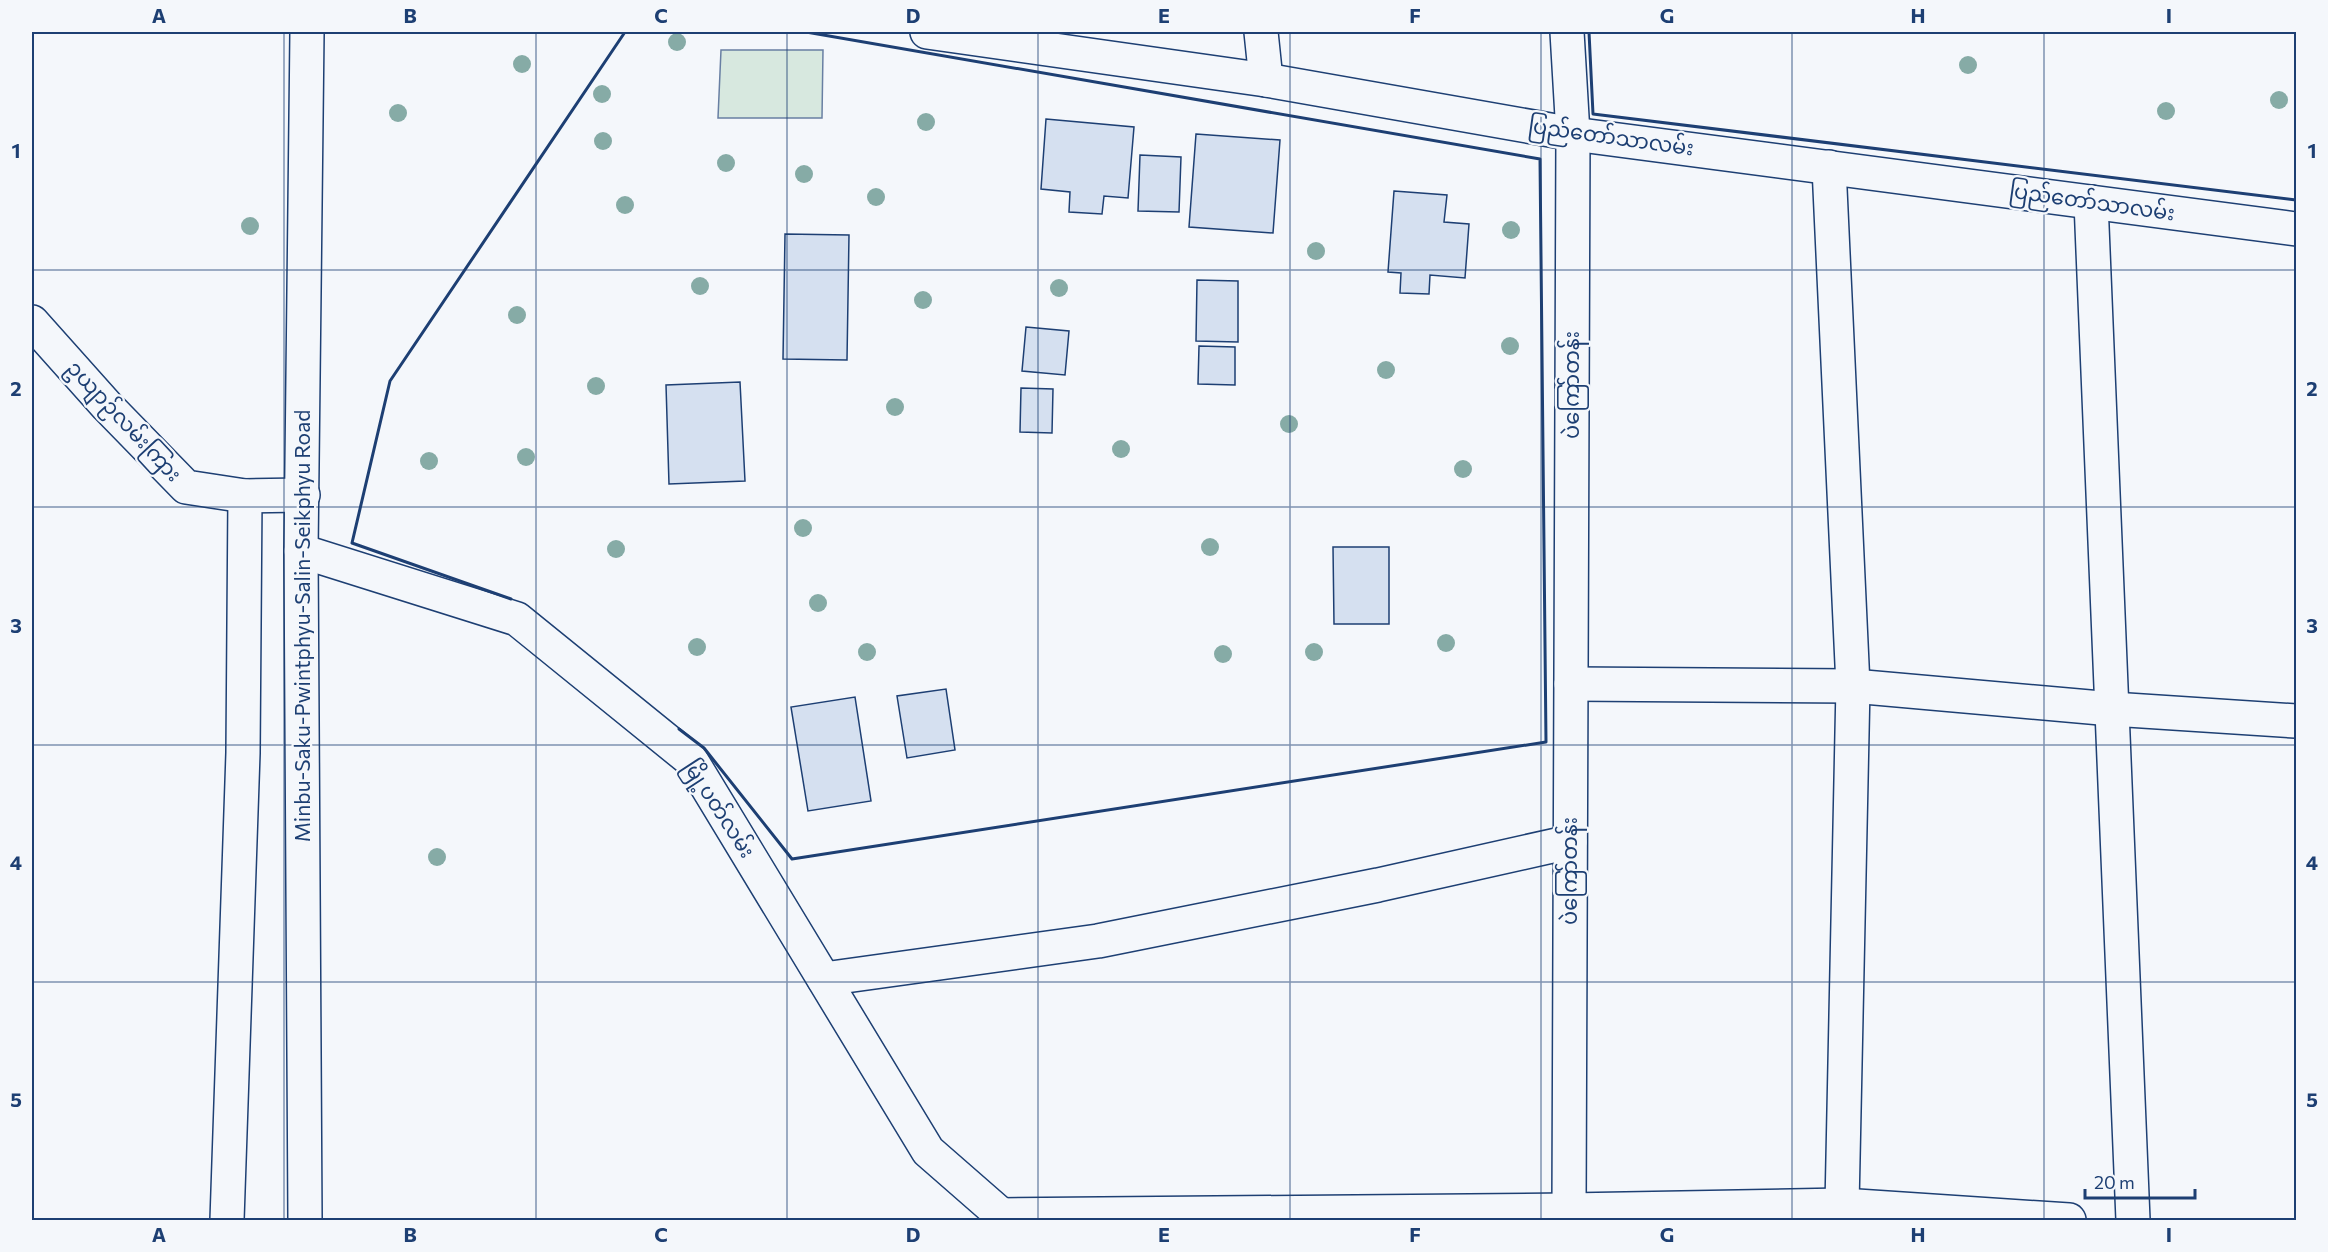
<svg xmlns="http://www.w3.org/2000/svg" width="2328" height="1252" viewBox="0 0 2328 1252" font-family="Commissioner,'Noto Sans Myanmar',sans-serif">
  <style>
    .grass { fill: #d7e8df; stroke: #687fa3; stroke-width: 1.5 }
    .building { fill: #d5e0f0; stroke: #1d3f73; stroke-width: 1.5 }
    .lines { fill: none; stroke-linecap: round; stroke-linejoin: round }
    .minor-casing { stroke: #1d3f73; stroke-width: 36 }
    .major-casing { stroke: #1d3f73; stroke-width: 36 }
    .minor { stroke: #f4f7fb; stroke-width: 33 }
    .major { stroke: #f4f7fb; stroke-width: 33 }
    .wall { stroke: #1d3f73; stroke-width: 3 }
    .tree { fill: #86aba6 }
    .grid { fill: none; stroke: #1d3f73; stroke-width: 1.5; stroke-opacity: 0.55 }
    .labels { text-anchor: middle; stroke-width: 4.5; stroke-linejoin: round; paint-order: stroke }
    .street-label { font-size: 21px; fill: #1d3f73; stroke: #f4f7fb }
    .neatline { fill: none; stroke: #1d3f73; stroke-width: 2 }
    .grid-label { font-size: 20px; text-anchor: middle; font-weight: bold; fill: #1d3f73 }
  </style>
  <rect width="100%" height="100%" fill="#f4f7fb"/>
  <!-- grass -->
  <polygon class="grass" points="721,50 823,50 822,118 718,118"/>
  <!-- building -->
  <g class="building">
    <polygon points="1046,119 1134,127 1128,198 1104,196 1102,214 1069,212 1070,192 1041,189"/>
    <polygon points="1196,134 1280,140 1273,233 1189,227"/>
    <polygon points="1140,155 1181,157 1179,212 1138,211"/>
    <polygon points="1394,191 1447,195 1444,222 1469,224 1465,278 1430,275 1429,294 1400,293 1401,273 1388,272"/>
    <polygon points="785,234 849,235 847,360 783,359"/>
    <polygon points="1197,280 1238,281 1238,342 1196,341"/>
    <polygon points="1026,327 1069,331 1065,375 1022,371"/>
    <polygon points="1199,346 1235,347 1235,385 1198,384"/>
    <polygon points="740,382 745,481 669,484 666,385"/>
    <polygon points="1021,388 1053,389 1052,433 1020,432"/>
    <polygon points="1333,547 1389,547 1389,624 1334,624"/>
    <polygon points="946,689 955,750 907,758 897,696"/>
    <polygon points="855,697 871,801 808,811 791,707"/>
  </g>
  <g class="lines">
    <!-- minor casing -->
    <g class="minor-casing">
      <g id="minor">
        <polyline points="927,32 1266,80 1573,134 2296,229"/>
        <polyline points="1261,32 1266,80"/>
        <polyline points="1567,32 1573,134 1569,1210 1842,1205 2069,1220"/>
        <polyline points="1829,167 1853,686 1842,1205"/>
        <polyline points="2091,202 2133,1220"/>
        <polyline points="32,322 107,406 186,487 245,496 303,495"/>
        <polyline points="301,551 517,619 691,760 928,1151 1007,1220"/>
        <polyline points="1571,684 1853,686 2112,709 2296,721"/>
        <polyline points="824,979 1098,941 1378,885 1570,842"/>
        <polyline points="1000,1215 1569,1210"/>
        <polyline points="227,1220 243,753 245,496"/>
      </g>
    </g>
    <!-- major casing -->
    <g class="major-casing">
      <polyline id="major" points="305,1220 301,551 307,32"/>
    </g>
    <!-- minor -->
    <use href="#minor" class="minor"/>
    <!-- major -->
    <use href="#major" class="major"/>
    <!-- wall -->
    <g class="wall">
      <polyline points="1589,32 1593,114 2296,200"/>
      <polyline points="511,599 352,543 390,381 625,32"/>
      <polyline points="679,729 704,748 792,859 1546,742 1540,159 806,32"/>
    </g>
  </g>
  <!-- trees -->
  <g class="tree">
    <circle cx="677" cy="42" r="9"/>
    <circle cx="522" cy="64" r="9"/>
    <circle cx="1968" cy="65" r="9"/>
    <circle cx="602" cy="94" r="9"/>
    <circle cx="2279" cy="100" r="9"/>
    <circle cx="2166" cy="111" r="9"/>
    <circle cx="398" cy="113" r="9"/>
    <circle cx="926" cy="122" r="9"/>
    <circle cx="603" cy="141" r="9"/>
    <circle cx="726" cy="163" r="9"/>
    <circle cx="804" cy="174" r="9"/>
    <circle cx="876" cy="197" r="9"/>
    <circle cx="625" cy="205" r="9"/>
    <circle cx="250" cy="226" r="9"/>
    <circle cx="1511" cy="230" r="9"/>
    <circle cx="1316" cy="251" r="9"/>
    <circle cx="700" cy="286" r="9"/>
    <circle cx="1059" cy="288" r="9"/>
    <circle cx="923" cy="300" r="9"/>
    <circle cx="517" cy="315" r="9"/>
    <circle cx="1510" cy="346" r="9"/>
    <circle cx="1386" cy="370" r="9"/>
    <circle cx="596" cy="386" r="9"/>
    <circle cx="895" cy="407" r="9"/>
    <circle cx="1289" cy="424" r="9"/>
    <circle cx="1121" cy="449" r="9"/>
    <circle cx="526" cy="457" r="9"/>
    <circle cx="429" cy="461" r="9"/>
    <circle cx="1463" cy="469" r="9"/>
    <circle cx="803" cy="528" r="9"/>
    <circle cx="1210" cy="547" r="9"/>
    <circle cx="616" cy="549" r="9"/>
    <circle cx="818" cy="603" r="9"/>
    <circle cx="1446" cy="643" r="9"/>
    <circle cx="697" cy="647" r="9"/>
    <circle cx="867" cy="652" r="9"/>
    <circle cx="1314" cy="652" r="9"/>
    <circle cx="1223" cy="654" r="9"/>
    <circle cx="437" cy="857" r="9"/>
  </g>
  <!-- grid -->
  <path class="grid" d="M284 32V1220M536 32V1220M787 32V1220M1038 32V1220M1290 32V1220M1541 32V1220M1792 32V1220M2044 32V1220M32 270H2296M32 507H2296M32 745H2296M32 982H2296"/>
  <g class="labels">
    <!-- street labels -->
    <g class="street-label">
      <text transform="translate(1611 137) rotate(8)" y="7">ပြည်တော်သာလမ်း</text>
      <text transform="translate(2092 202) rotate(8)" y="7">ပြည်တော်သာလမ်း</text>
      <text transform="translate(1572 385) rotate(-90)" y="7">ပဲကြော်တန်း</text>
      <text transform="translate(124 421) rotate(47)" y="7">ဥယျာဉ်လမ်းကြား</text>
      <text transform="translate(303 626) rotate(-90)" y="7">Minbu-Saku-Pwintphyu-Salin-Seikphyu Road</text>
      <text transform="translate(719 809) rotate(57)" y="7">မြို့ပတ်လမ်း</text>
      <text transform="translate(1570 871) rotate(-90)" y="7">ပဲကြော်တန်း</text>
    </g>
  </g>
  <!-- border -->
  <rect width="2328" height="1252" fill="none" stroke="#f4f7fb" stroke-width="66"/>
  <!-- scale -->
  <path d="M2085 1189v9h110v-9" fill="none" stroke="#1d3f73" stroke-width="3"/>
  <text x="2094" y="1189" font-size="18" fill="#1d3f73" stroke="#f4f7fb" stroke-width="4.5" paint-order="stroke">20 m</text>
  <rect x="33" y="33" width="2262" height="1186" class="neatline"/>
  <g class="grid-label">
    <text x="159" y="23">A</text>
    <text x="410" y="23">B</text>
    <text x="661" y="23">C</text>
    <text x="913" y="23">D</text>
    <text x="1164" y="23">E</text>
    <text x="1415" y="23">F</text>
    <text x="1667" y="23">G</text>
    <text x="1918" y="23">H</text>
    <text x="2169" y="23">I</text>
    <text x="16" y="158">1</text>
    <text x="2312" y="158">1</text>
    <text x="16" y="396">2</text>
    <text x="2312" y="396">2</text>
    <text x="16" y="633">3</text>
    <text x="2312" y="633">3</text>
    <text x="16" y="870">4</text>
    <text x="2312" y="870">4</text>
    <text x="16" y="1107">5</text>
    <text x="2312" y="1107">5</text>
    <text x="159" y="1242">A</text>
    <text x="410" y="1242">B</text>
    <text x="661" y="1242">C</text>
    <text x="913" y="1242">D</text>
    <text x="1164" y="1242">E</text>
    <text x="1415" y="1242">F</text>
    <text x="1667" y="1242">G</text>
    <text x="1918" y="1242">H</text>
    <text x="2169" y="1242">I</text>
  </g>
</svg>
